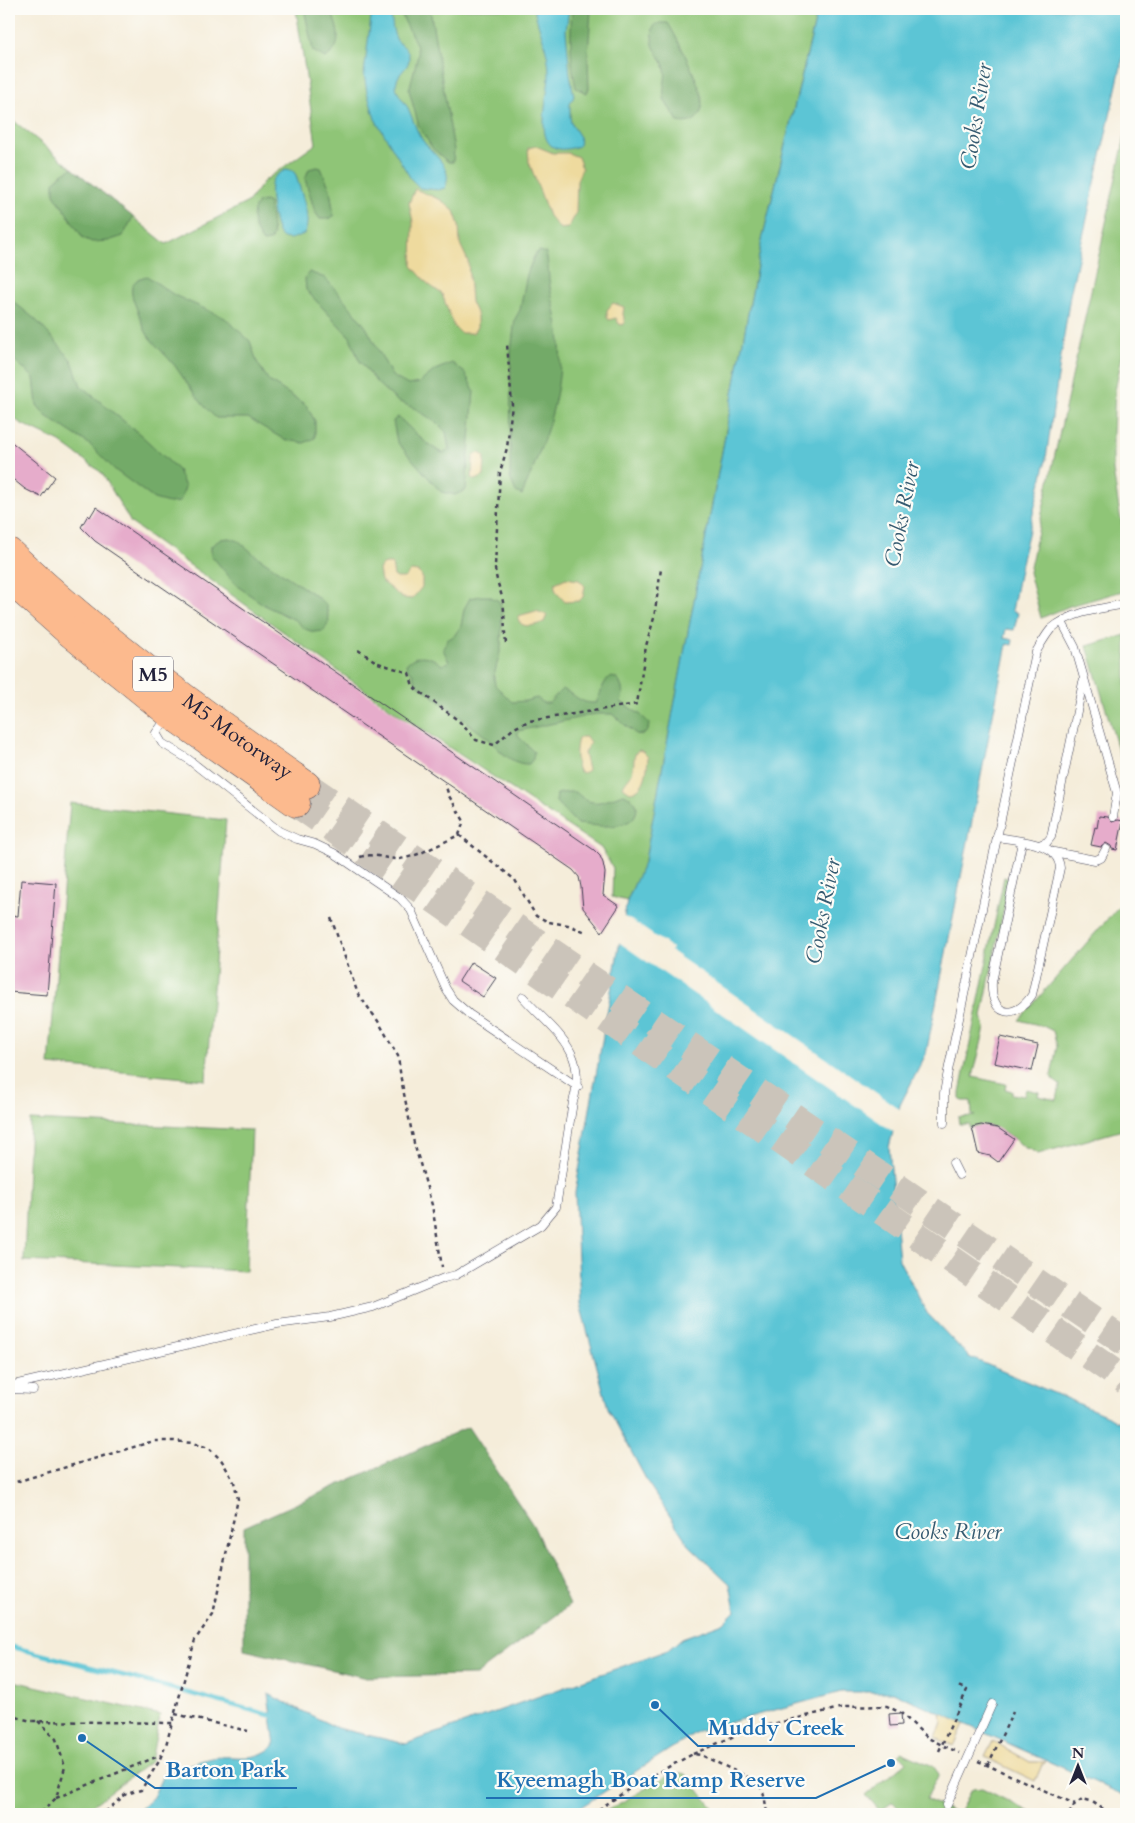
<svg xmlns="http://www.w3.org/2000/svg" width="1135" height="1823" viewBox="0 0 1135 1823" font-family="Cardo,serif">
  <style>
    .green { fill: #8fc577; stroke: #587459 }
    .forest { fill: #73aa68; stroke: #4a6652 }
    .sand { fill: #eeda9e; stroke: #887e6c }
    .water { fill: #5bc5d5; stroke: #3e7488 }
    .pier { fill: #f5edda }
    .lines { fill: none; stroke-linecap: round; stroke-linejoin: round }
    .stream { stroke: #5bc5d5; stroke-width: 4.5 }
    .building { fill: #e6accb }
    .highway-tunnel { stroke: #cbc4ba; stroke-width: 28; stroke-dasharray: 28 14; stroke-linecap: butt }
    .lane-casing { stroke: #424053; stroke-width: 9 }
    .highway-casing { stroke: #424053; stroke-width: 29 }
    .path { stroke: #424053; stroke-width: 2.5; stroke-dasharray: 4 4; stroke-linecap: butt }
    .lane { stroke: #fff; stroke-width: 8 }
    .highway { stroke: #fcba8e; stroke-width: 28 }
    .labels { text-anchor: middle; stroke-width: 4.5; stroke-linejoin: round; paint-order: stroke }
    .shield { fill: #fdfcf7; stroke: #646373; stroke-width: 1 }
    .shield-label { font-size: 20px; font-weight: bold; fill: #22223b }
    .street-label { font-size: 21px; fill: #22223b; stroke: #fdfcf7 }
    .water-label { font-size: 22px; font-style: italic; fill: #365b71; stroke: #fdfcf7 }
    .leader { fill: none; stroke: #1f6fb2; stroke-width: 2 }
    .callout-dot { fill: #1f6fb2; stroke: #fdfcf7; stroke-width: 2 }
    .callout-label { font-size: 22px; text-anchor: middle; font-weight: bold; fill: #1f6fb2; stroke: #fdfcf7; stroke-width: 4.5; stroke-linejoin: round; paint-order: stroke }
  </style>
  <rect width="100%" height="100%" fill="#fdfcf7"/>
  <filter id="ink" filterUnits="userSpaceOnUse"><feTurbulence type="fractalNoise" baseFrequency=".02" numOctaves="2"/><feDisplacementMap in="SourceGraphic" scale="10" xChannelSelector="R" yChannelSelector="G"/><feConvolveMatrix kernelMatrix="1 2 1 2 8 2 1 2 1" color-interpolation-filters="sRGB"/></filter>
  <filter id="wash" filterUnits="userSpaceOnUse"><feTurbulence type="fractalNoise" baseFrequency=".0096" numOctaves="4" result="noise"/><feDisplacementMap in="SourceGraphic" scale="20" xChannelSelector="R" yChannelSelector="G"/><feGaussianBlur stdDeviation="1.12" result="paint"/><feColorMatrix in="noise" values="0 0 0 0 0 0 0 0 0 0 0 0 0 0 0 0 0 1.4 0 .05"/><feComposite in="paint" operator="in"/></filter>
  <g filter="url(#wash)">
    <rect width="100%" height="100%" fill="#f5edda"/>
    <!-- green -->
    <g class="green">
      <polygon points="296,9 818,9 762,240 645,861 627,901 612,897 613,868 601,848 394,711 131,523 102,473 60,442 20,423 9,414 9,117 166,244 248,202 264,181 316,144"/>
      <polygon points="1126,132 1126,336 1115,391 1113,432 1113,470 1120,515 1126,540 1126,590 1070,606 1041,618 1029,572"/>
      <polygon points="1126,635 1126,776 1087,646"/>
      <polygon points="70,803 226,820 206,1080 49,1065"/>
      <path d="M1004 877 1010 879 982 1016 985 1028 973 1077 1006 1084 1005 1089 1012 1091V1094L1024 1096 1026 1089 1039 1092 1038 1096 1057 1100 1060 1085 1053 1080 1051 1076 1057 1046 1053 1031 1043 1026 1019 1020 1126 898V1129L1038 1154 1028 1148 1027 1149C1008 1135 995 1120 969 1128V1124H959L958 1117 975 1116 972 1115 971 1101H962L960 1099V1092Z"/>
      <polygon points="30,1120 252,1130 246,1271 24,1261"/>
      <polygon points="9,1680 160,1715 151,1761 81,1814 9,1814"/>
      <polygon points="901,1752 933,1766 939,1774 926,1799 957,1814 904,1814 893,1802 880,1811 866,1795 907,1762 899,1754"/>
      <polygon points="680,1773 686,1774 718,1814 601,1814 669,1775"/>
      <polygon points="982,1788 1034,1814 959,1814 970,1791 973,1789"/>
    </g>
    <!-- forest -->
    <g class="forest">
      <path d="M304 9H330C338 26 345 47 325 58L313 51Z"/>
      <polygon points="400,9 430,9 454,150 453,162 448,162 433,149 419,127 409,90 418,55 416,44 402,16"/>
      <path d="M572 9H591L588 56 589 88 587 93 576 88C570 62 570 36 572 9Z"/>
      <path d="M660 23H668C678 39 698 80 702 97 705 114 695 126 678 122 675 114 666 106 664 98 662 88 667 79 665 70 661 50 647 51 654 25Z"/>
      <polygon points="317,167 321,168 330,189 334,216 328,219 320,219 315,212 305,179 309,169"/>
      <polygon points="72,168 133,217 123,236 108,241 92,242 83,238 54,194 54,183 59,176"/>
      <path d="M265 201 269 203 273 235 270 241 263 242C253 229 249 216 258 202Z"/>
      <path d="M540 251 546 253C549 264 548 275 550 287 553 302 557 317 559 332 566 389 544 443 522 495L516 492 510 478 511 352 515 319 520 310 527 274 535 254Z"/>
      <path d="M309 272 325 278 343 298 366 327 392 376 408 385 419 383 435 370 452 363 465 373 474 391 466 490 455 495 441 492 397 442 393 421 398 417C413 430 425 445 443 453L449 450 446 432 437 423 416 409 397 401 377 383 359 360 350 337 306 290 305 278Z"/>
      <path d="M147 276 174 295 225 318 250 341 257 362 269 381 306 405 315 421V438L304 443 283 439 248 418H216C199 403 188 384 175 366 167 356 157 347 149 337 144 330 141 320 138 312 132 297 124 281 147 276Z"/>
      <polygon points="9,298 36,320 58,344 72,361 81,386 142,436 178,470 185,487 180,502 169,503 154,499 115,470 89,444 46,416 37,405 34,378 9,355"/>
      <polygon points="229,538 239,541 255,555 316,596 326,605 329,621 324,631 314,632 305,629 295,620 266,606 237,586 211,555 211,546 221,539"/>
      <path d="M481 596H489L499 601 502 610 501 648 494 676 495 685 512 702 525 701 537 698 543 703H549L562 689C577 695 579 704 596 703 602 692 600 688 609 677L617 678C622 686 625 693 621 702L641 715 649 723 648 731 642 735 636 734 612 714H596L518 731V736L534 752 533 759 529 764C513 765 499 751 490 740L416 683 412 672 407 669 406 664C418 652 430 655 442 665L449 662 443 649 447 640 454 636 461 626 464 609 470 598Z"/>
      <path d="M567 792H576C594 811 605 799 624 794 630 797 637 801 637 808 636 833 592 825 577 824L556 802 557 794Z"/>
      <polygon points="468,1427 533,1525 570,1605 476,1675 363,1677 244,1650 244,1527"/>
    </g>
    <!-- sand -->
    <g class="sand">
      <polygon points="536,146 553,153 568,153 578,157 582,168 577,181 576,214 568,228 560,229 549,216 529,162 528,148"/>
      <polygon points="415,189 441,200 454,211 459,225 460,244 468,261 471,302 477,315 477,327 473,333 461,333 454,327 442,294 428,284 412,266 413,222 409,203"/>
      <polygon points="613,303 624,307 623,314 625,322 623,325 619,324 616,318 609,320 607,317 607,310"/>
      <polygon points="480,453 485,457 484,476 476,480 472,478 473,457 475,454"/>
      <polygon points="386,564 392,564 394,576 397,578 404,578 411,571 418,572 422,576 422,587 412,599 402,598 381,581 379,570 381,566"/>
      <path d="M566 578 579 580 585 586 583 597 579 601 565 602C560 596 553 591 555 583Z"/>
      <path d="M536 611 547 615 544 622C534 626 518 630 518 616Z"/>
      <path d="M582 737H586L590 742 584 753 588 770 584 773 579 771C575 763 575 748 578 739Z"/>
      <path d="M638 750 642 751 648 757C647 771 646 790 630 792L623 787C625 780 632 777 633 769 635 762 632 757 638 750Z"/>
      <polygon points="941,1712 965,1722 954,1746 936,1738 942,1722"/>
      <polygon points="993,1741 1030,1762 1046,1762 1042,1765 1035,1781 985,1757"/>
    </g>
    <!-- water -->
    <g class="water">
      <path d="M372 9H390C392 18 392 31 396 39 400 46 409 47 409 57 410 67 400 71 397 80 393 91 403 99 408 108 412 117 415 127 420 136 430 154 455 165 445 188L438 190 420 188 411 179 375 119 367 92 364 74Z"/>
      <path d="M534 9H569L566 30 570 75 574 96 570 104V116L571 123 580 137 579 146C526 164 549 101 549 73 549 51 539 30 534 9Z"/>
      <path d="M818 9H1126V44L1070 295 1045 465 1022 559 1012 611 1018 613 1014 630 1006 629 1004 638 1013 640 1012 645 1007 644 926 1054 900 1105 889 1147 899 1260 927 1313 969 1357 1110 1417 1126 1426V1796L893 1692H841L698 1731 570 1814H135L153 1797 163 1775C178 1770 193 1762 208 1759 234 1752 251 1766 275 1745L268 1694 337 1728 406 1744 668 1650 682 1638 723 1623 735 1611 730 1584 689 1545 648 1483 608 1408 580 1304 575 1193 627 901 645 860 762 240Z"/>
      <path d="M287 169 293 171 296 175C300 191 313 220 304 234 297 236 290 242 282 237 273 231 268 190 272 181 275 175 282 172 287 169Z"/>
    </g>
    <!-- pier -->
    <polygon class="pier" points="622,916 631,920 672,948 671,951 901,1110 895,1133 617,941"/>
    <g class="lines">
      <!-- stream -->
      <polyline class="stream" points="9,1646 137,1679 276,1717"/>
    </g>
    <g id="blocks">
      <!-- building -->
      <g class="building">
        <polygon points="9,440 55,477 41,497 25,489 9,476"/>
        <polygon points="96,507 594,850 600,856 603,863 605,873 603,895 619,906 602,932 583,908 581,887 579,877 573,870 95,541 81,527 88,515 90,517"/>
        <polygon points="1099,816 1108,817 1112,822 1118,820 1123,821 1117,850 1112,849 1111,846 1106,843 1101,847 1091,845 1095,827 1097,828"/>
        <polygon points="21,880 56,883 47,995 9,992 9,915 18,916"/>
        <polygon points="471,962 496,978 483,997 459,981"/>
        <polygon points="1000,1037 1038,1045 1032,1071 994,1063"/>
        <polygon points="981,1125 998,1128 1014,1139 998,1162 990,1156 978,1153 972,1127"/>
        <polygon points="901,1713 902,1725 890,1726 889,1714"/>
      </g>
    </g>
  </g>
  <g filter="url(#ink)">
    <use href="#blocks" fill-opacity="0" stroke="#424053" stroke-width="1"/>
    <g class="lines">
      <!-- highway-tunnel -->
      <g class="highway-tunnel">
        <polyline points="306,785 1126,1343"/>
        <polyline points="296,803 1126,1381"/>
      </g>
      <!-- lane casing -->
      <g class="lane-casing">
        <g id="lane">
          <polyline points="1062,622 1075,647 1117,793 1113,817"/>
          <polyline points="168,717 156,733 162,743 188,759 279,831 297,839 315,844 334,853 400,898 411,910 446,989 453,1000 469,1014 578,1087"/>
          <path d="M997 837C1018 841 1058 841 1060 868L1032 995C1014 1022 990 1015 992 982L1022 842"/>
          <polyline points="1039,845 1047,842 1051,837 1083,682"/>
          <polyline points="1054,852 1095,860 1101,858 1106,849"/>
          <path d="M944 1123V1093L948 1071 1036 652C1041 644 1045 636 1051 629 1070 612 1102 608 1126 604"/>
          <polyline points="953,1163 959,1175"/>
          <path d="M9 1386 277 1324 330 1317 373 1307 444 1278 456 1275 541 1225 556 1207 573 1102C589 1050 553 1031 523 997"/>
          <polyline points="9,1389 33,1390"/>
          <polyline points="947,1805 992,1704"/>
        </g>
      </g>
      <!-- highway casing -->
      <g class="highway-casing">
        <g id="highway">
          <path id="s1" d="M9 552C101 639 203 713 306 785"/>
          <polyline points="9,579 70,633 170,714 296,803"/>
        </g>
      </g>
      <!-- path -->
      <g class="path">
        <path d="M506 643C504 630 505 615 503 602 501 590 495 579 495 566L500 472 507 448 512 405 507 344"/>
        <polyline points="358,650 378,663 409,673 413,686 416,689 459,721 476,740 494,745 514,728 529,721 637,704 646,646 654,618 661,569"/>
        <polyline points="459,835 515,880 536,916 549,922 568,925 586,932"/>
        <path d="M360 857C374 852 387 860 400 859 420 856 441 843 459 835L464 821 449 796 445 784"/>
        <polyline points="331,918 358,994 378,1021 398,1056 401,1079 414,1143 432,1205 442,1267"/>
        <polyline points="9,1484 154,1441 174,1441 192,1443 209,1448 222,1461 234,1482 238,1499 213,1614 195,1640 166,1745 158,1763 141,1790 126,1794 103,1814"/>
        <polyline points="175,1714 248,1731"/>
        <polyline points="9,1715 31,1721 173,1723"/>
        <polyline points="38,1721 56,1739 65,1767 56,1798 40,1814"/>
        <polyline points="939,1751 967,1690 956,1685"/>
        <polyline points="693,1754 748,1730 844,1707 887,1706 901,1713 928,1738 959,1753"/>
        <polyline points="978,1761 1075,1804"/>
        <polyline points="988,1765 1013,1712"/>
        <polyline points="56,1798 161,1755"/>
        <path d="M592 1814 638 1783 693 1754 701 1755 754 1780C765 1789 765 1801 767 1814"/>
        <polyline points="1069,1814 1075,1804 1082,1799 1091,1801 1106,1811 1120,1814"/>
      </g>
      <!-- lane -->
      <use href="#lane" class="lane"/>
      <!-- highway -->
      <use href="#highway" class="highway"/>
    </g>
  </g>
  <g class="labels">
    <!-- shield labels -->
    <rect class="shield" x="133" y="656.5" width="40" height="35" rx="4"/>
    <g class="shield-label">
      <text x="153" y="681">M5</text>
    </g>
    <!-- street labels -->
    <g class="street-label">
      <text dy="7" stroke="none"><textPath href="#s1" startOffset="294">M5 Motorway</textPath></text>
    </g>
    <!-- water labels -->
    <g class="water-label">
      <text transform="translate(975 116) rotate(-81)" y="8">Cooks River</text>
      <text transform="translate(901 514) rotate(-79)" y="8">Cooks River</text>
      <text transform="translate(822 911) rotate(-79)" y="8">Cooks River</text>
      <text x="948" y="1539">Cooks River</text>
    </g>
  </g>
  <!-- callouts -->
  <path class="leader" d="M655 1705L698 1746H855M82 1738L155 1788H297M891 1763L816 1798H486"/>
  <g class="callout-dot">
    <circle cx="655" cy="1705" r="5"/>
    <circle cx="82" cy="1738" r="5"/>
    <circle cx="891" cy="1763" r="5"/>
  </g>
  <g class="callout-label">
    <text x="776" y="1735">Muddy Creek</text>
    <text x="226" y="1777">Barton Park</text>
    <text x="651" y="1787">Kyeemagh Boat Ramp Reserve</text>
  </g>
  <!-- margin -->
  <rect width="1135" height="1823" fill="none" stroke="#fdfcf7" stroke-width="30"/>
  <!-- north arrow -->
  <g transform="translate(1078 1766)" stroke="#fdfcf7" stroke-width="4" paint-order="stroke">
  <path d="M0-4L9 19L0 12L-9 19Z" fill="#22223b"/>
  <text y="-8" font-size="14" font-weight="bold" text-anchor="middle" fill="#22223b">N</text>
  </g>
</svg>
